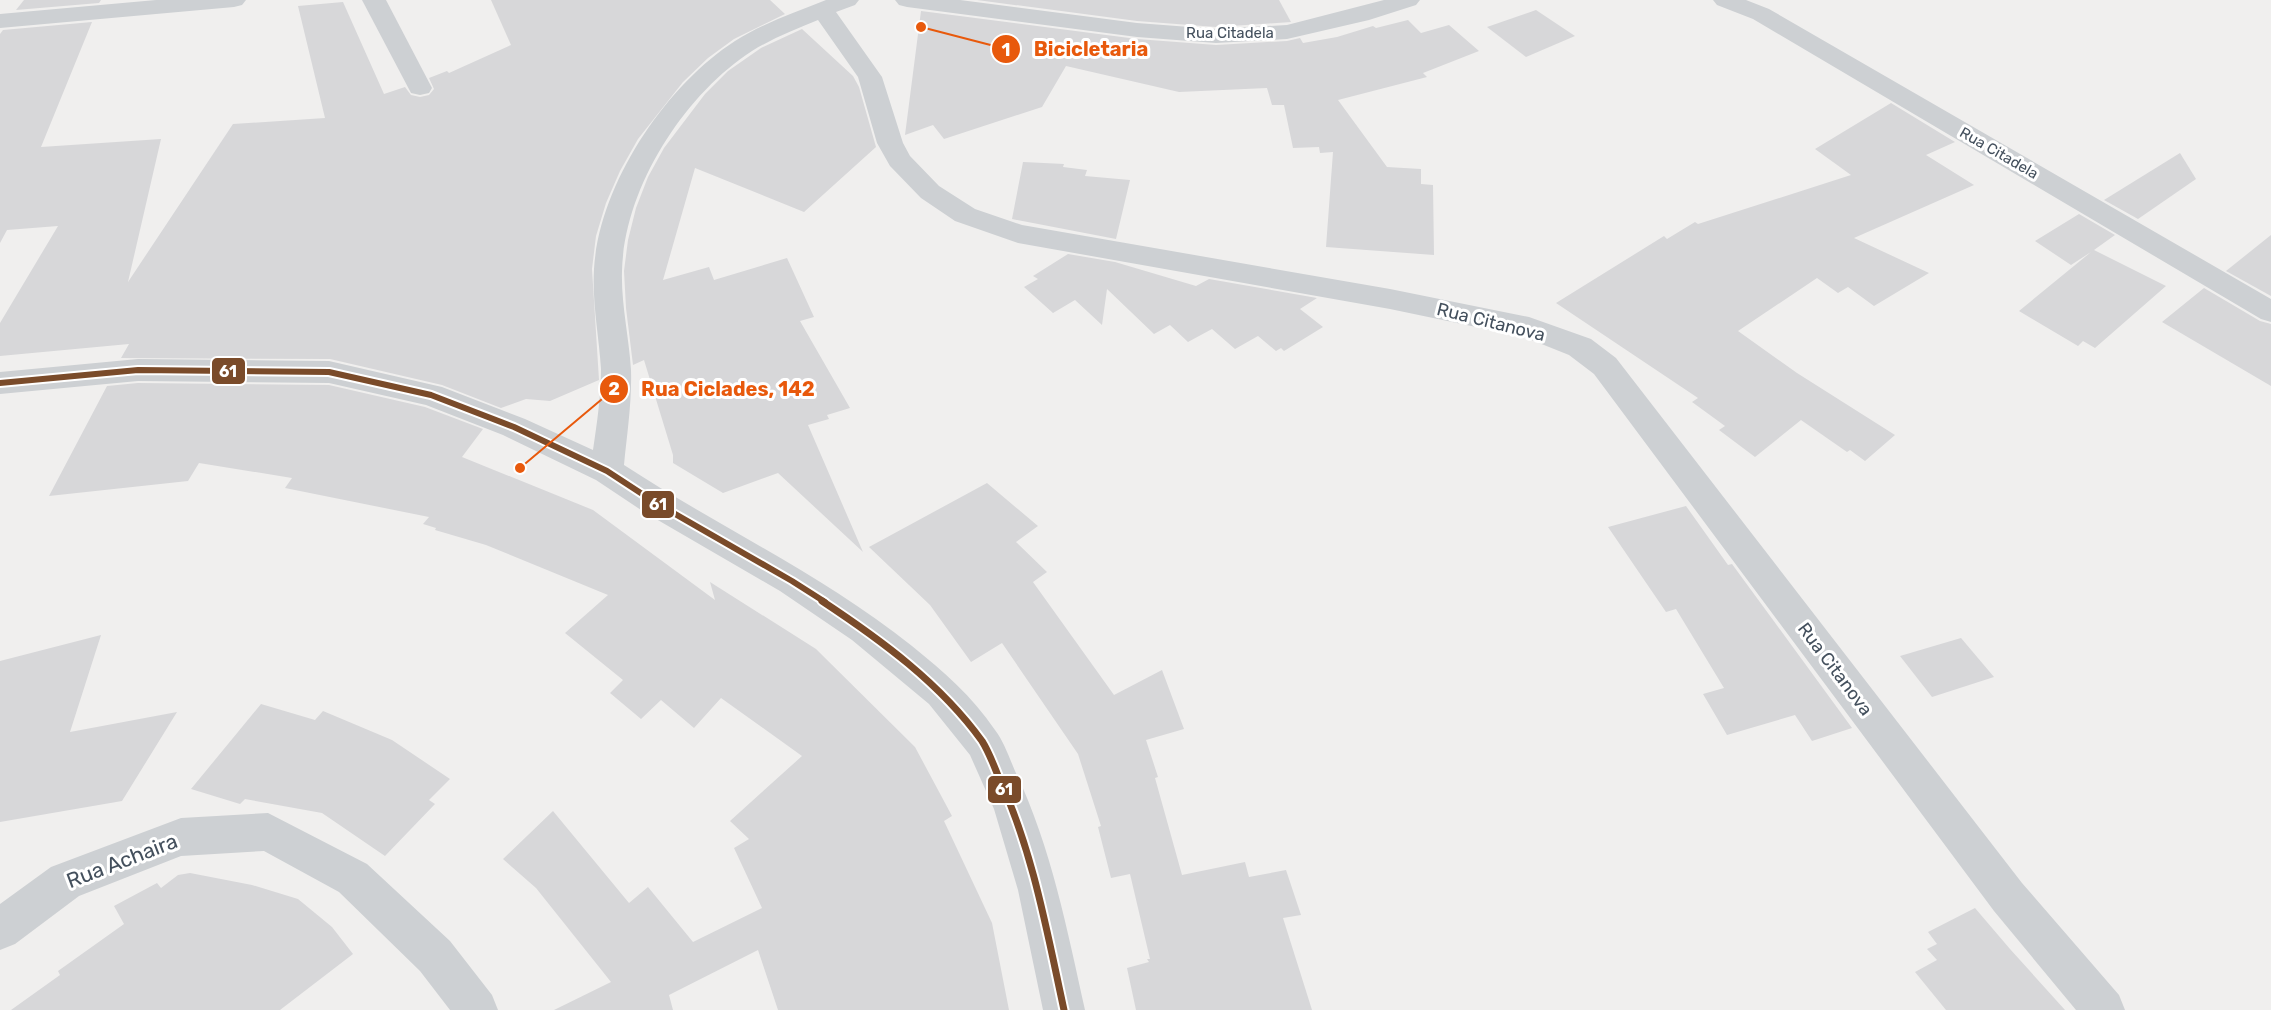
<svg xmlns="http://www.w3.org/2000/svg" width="2271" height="1010" viewBox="0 0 2271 1010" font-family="Rubik,sans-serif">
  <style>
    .building { fill: #d7d7d9 }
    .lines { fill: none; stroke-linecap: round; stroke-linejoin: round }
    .minor { fill: #cdd0d3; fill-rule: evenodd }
    .bus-1-far1-casing { stroke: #fff; stroke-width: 10 }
    .bus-1-casing { stroke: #fff; stroke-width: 11 }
    .bus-1-far1 { stroke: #7a4b2a; stroke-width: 6 }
    .bus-1 { stroke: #7a4b2a; stroke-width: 7 }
    .labels { text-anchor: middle; stroke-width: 6; stroke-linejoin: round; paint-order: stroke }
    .far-street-label { font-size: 15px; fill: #44505d; stroke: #fff }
    .street-label { font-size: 18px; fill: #44505d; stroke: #fff }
    .near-street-label { font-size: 21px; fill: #44505d; stroke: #fff }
    .leader { fill: none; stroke: #e8590c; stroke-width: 2 }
    .callout-dot { fill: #e8590c; stroke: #fff; stroke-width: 2 }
    .mark-label { font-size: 18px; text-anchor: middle; font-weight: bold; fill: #fff }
    .callout-label { font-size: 20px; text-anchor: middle; font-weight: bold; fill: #e8590c; stroke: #fff; stroke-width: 6; stroke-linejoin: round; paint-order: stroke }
    .line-badge { stroke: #fff; stroke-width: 2 }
    .badge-label { font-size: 16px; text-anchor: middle; font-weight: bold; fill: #fff }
  </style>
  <rect width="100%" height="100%" fill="#f0efee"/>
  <!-- building -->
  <g class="building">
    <polygon points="24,0 101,0 99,3 16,10"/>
    <polygon points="491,0 770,0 785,14 734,39 708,58 683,82 638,139 620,171 606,203 596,236 592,269 599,380 550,401 526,399 501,408 442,385 330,359 121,358 129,344 0,356 0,323 58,226 7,230 0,243 0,34 3,30 92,22 41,147 161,139 128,282 233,124 325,118 298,6 343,2 384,94 405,87 411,95 420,97 429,95 434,89 429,78 447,71 449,73 511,45"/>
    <polygon points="977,0 1279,0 1291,22 1216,27 1137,21"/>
    <polygon points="1536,10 1575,36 1526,57 1487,27"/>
    <polygon points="921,11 1137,39 1216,45 1287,41 1300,38 1303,43 1337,37 1373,26 1376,28 1408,20 1421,33 1449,25 1479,51 1423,73 1427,77 1338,100 1387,167 1421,169 1421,184 1433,185 1434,255 1326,247 1333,152 1320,153 1319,147 1293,148 1284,105 1272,105 1267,88 1179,92 1066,66 1042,107 944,139 933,125 905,135"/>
    <polygon points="802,29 853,76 859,87 876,147 804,212 695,168 663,280 709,267 714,280 787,258 814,317 800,321 850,408 827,415 829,419 808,425 863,552 778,473 723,493 673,463 673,455 644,360 633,365 626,308 624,271 628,240 636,208 648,177 664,148 705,94 728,71 761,48"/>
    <polygon points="1891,103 1955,142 1926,155 1974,185 1854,238 1929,273 1874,306 1848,287 1838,293 1817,278 1738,331 1797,373 1895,435 1865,461 1850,450 1847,452 1801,420 1755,457 1719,430 1725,426 1692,402 1698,398 1556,303 1664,236 1667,239 1695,222 1698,224 1851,175 1815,149"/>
    <polygon points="2180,153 2196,179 2138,219 2104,200"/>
    <polygon points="1023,162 1064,164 1063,167 1087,170 1085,176 1130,180 1116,239 1012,219"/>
    <polygon points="2079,214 2115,235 2094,250 2166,286 2095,348 2083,341 2078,346 2019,311 2091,252 2071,265 2035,241"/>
    <polygon points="2271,235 2271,296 2226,271"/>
    <polygon points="1068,254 1115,262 1196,286 1209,279 1317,298 1300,309 1323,327 1284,351 1281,348 1276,351 1258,336 1235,349 1212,329 1188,342 1170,325 1154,334 1107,289 1102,325 1075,300 1053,313 1024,287 1038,279 1033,276"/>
    <polygon points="2204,288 2260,321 2271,324 2271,386 2162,322"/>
    <polygon points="138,383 329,385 425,407 483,429 462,457 593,510 715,600 710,582 816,649 915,747 952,816 944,821 992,923 1009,1010 778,1010 758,950 669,995 673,1010 554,1010 611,982 536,888 503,859 553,811 629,903 648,887 693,942 762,908 734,848 749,839 730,821 802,756 721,698 694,728 661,700 641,719 610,693 623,680 565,633 608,595 486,545 435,530 436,528 423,524 429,517 285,488 292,478 199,463 188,481 49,496 107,386"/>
    <polygon points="987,483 1038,526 1016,542 1047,572 1033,582 1114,695 1162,670 1184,729 1146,740 1158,777 1155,778 1182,875 1245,862 1249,877 1286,870 1301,915 1283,918 1312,1010 1136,1010 1127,968 1149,962 1147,959 1150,959 1130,874 1111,878 1098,827 1101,826 1078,754 1002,643 971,662 930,605 869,547"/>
    <polygon points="1686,506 1728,565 1732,564 1852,728 1812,741 1795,715 1727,735 1703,694 1724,688 1676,609 1666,612 1608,527"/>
    <polygon points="101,635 70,732 177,712 122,801 0,822 0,661"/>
    <polygon points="1961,638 1994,677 1932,697 1900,656"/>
    <polygon points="261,704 315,720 323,711 392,740 450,779 429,800 435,804 385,856 322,813 245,799 240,804 191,789"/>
    <polygon points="190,873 252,885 298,899 332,927 353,954 280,1010 11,1010 60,975 58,971 124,924 114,906 157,883 161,888 178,875"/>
    <polygon points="1975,908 2010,949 2065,1010 1946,1010 1915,972 1937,960 1927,949 1937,944 1928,932"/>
  </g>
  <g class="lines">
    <!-- minor -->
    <g class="minor">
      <polygon points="156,0 246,0 242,5 234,7 0,28 0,14"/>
      <polygon points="362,0 386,0 432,88 429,93 420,95 411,93"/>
      <path d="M826 0H859L855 5 836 12 882 77 903 143 910 156 939 186 975 209 1022 225 1390 289 1529 317 1591 339 1616 358 2022 883 2119 995 2125 1010H2076L1994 911 1594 374 1569 355 1524 337 1390 309 1018 243 955 221 921 198 890 166 877 143 858 77 818 20C796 29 773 38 752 51 684 95 624 188 622 271 621 304 629 337 631 370 632 402 627 434 624 465 719 527 823 575 912 646 944 672 972 696 995 730 1004 742 1009 757 1015 771 1051 846 1067 929 1085 1010H1043L1018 890 994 809 970 755 929 704 852 640 780 591 644 512 596 480 503 435 426 405 329 383 138 381 0 394V372L138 359 329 361 442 387 525 419 593 450C597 423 601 396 601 369 599 336 592 303 594 269 599 185 665 86 735 41 763 23 796 12 826 0Z"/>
      <polygon points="895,0 960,0 1137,23 1216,29 1287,25 1384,0 1420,0 1416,5 1369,20 1287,39 1216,43 1137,37 907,7 899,5"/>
      <polygon points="1713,0 1746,0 1769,9 2271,299 2271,322 2261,319 1753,19 1717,5"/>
      <polygon points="268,813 367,864 450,941 492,995 498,1010 450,1010 420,971 339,892 264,851 181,856 79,896 15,944 0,950 0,904 51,867 181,818"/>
    </g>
    <!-- bus-1-far1 casing -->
    <g class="bus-1-far1-casing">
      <polyline id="bus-1-far1" points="0,383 138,370 329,372 431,395 514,427 607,471 656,503 792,581 825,602"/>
    </g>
    <!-- bus-1 casing -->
    <g class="bus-1-casing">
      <path id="bus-1" d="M822 601C881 640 940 683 982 741 989 752 994 766 999 778 1033 851 1047 932 1064 1010"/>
    </g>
    <!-- bus-1-far1 -->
    <use href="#bus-1-far1" class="bus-1-far1"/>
    <!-- bus-1 -->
    <use href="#bus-1" class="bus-1"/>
  </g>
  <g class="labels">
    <!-- far-street labels -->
    <g class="far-street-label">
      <text x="1230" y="38">Rua Citadela</text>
      <text transform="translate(1999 153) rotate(30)" y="5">Rua Citadela</text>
    </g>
    <!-- street labels -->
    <g class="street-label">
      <text transform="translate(1491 322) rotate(14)" y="6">Rua Citanova</text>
      <text transform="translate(1835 669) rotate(53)" y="6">Rua Citanova</text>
    </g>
    <!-- near-street labels -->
    <g class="near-street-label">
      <text transform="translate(122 861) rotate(-21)" y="7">Rua Achaira</text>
    </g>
  </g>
  <!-- callouts -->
  <path class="leader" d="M921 27L1006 49M520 468L614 389"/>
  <g class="callout-dot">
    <circle cx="921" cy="27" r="6"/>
    <circle cx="520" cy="468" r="6"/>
    <circle cx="1006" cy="49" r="15"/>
    <circle cx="614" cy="389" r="15"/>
  </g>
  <g class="mark-label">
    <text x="1006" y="56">1</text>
    <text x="614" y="395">2</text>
  </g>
  <g class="callout-label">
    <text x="1091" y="56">Bicicletaria</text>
    <text x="728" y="396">Rua Ciclades, 142</text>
  </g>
  <g class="line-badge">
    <rect x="211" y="357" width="35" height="28" rx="6" fill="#7a4b2a"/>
    <rect x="641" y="490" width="34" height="29" rx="6" fill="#7a4b2a"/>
    <rect x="987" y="775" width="35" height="29" rx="6" fill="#7a4b2a"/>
  </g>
  <g class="badge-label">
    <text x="228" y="377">61</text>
    <text x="658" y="510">61</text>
    <text x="1004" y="795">61</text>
  </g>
</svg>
